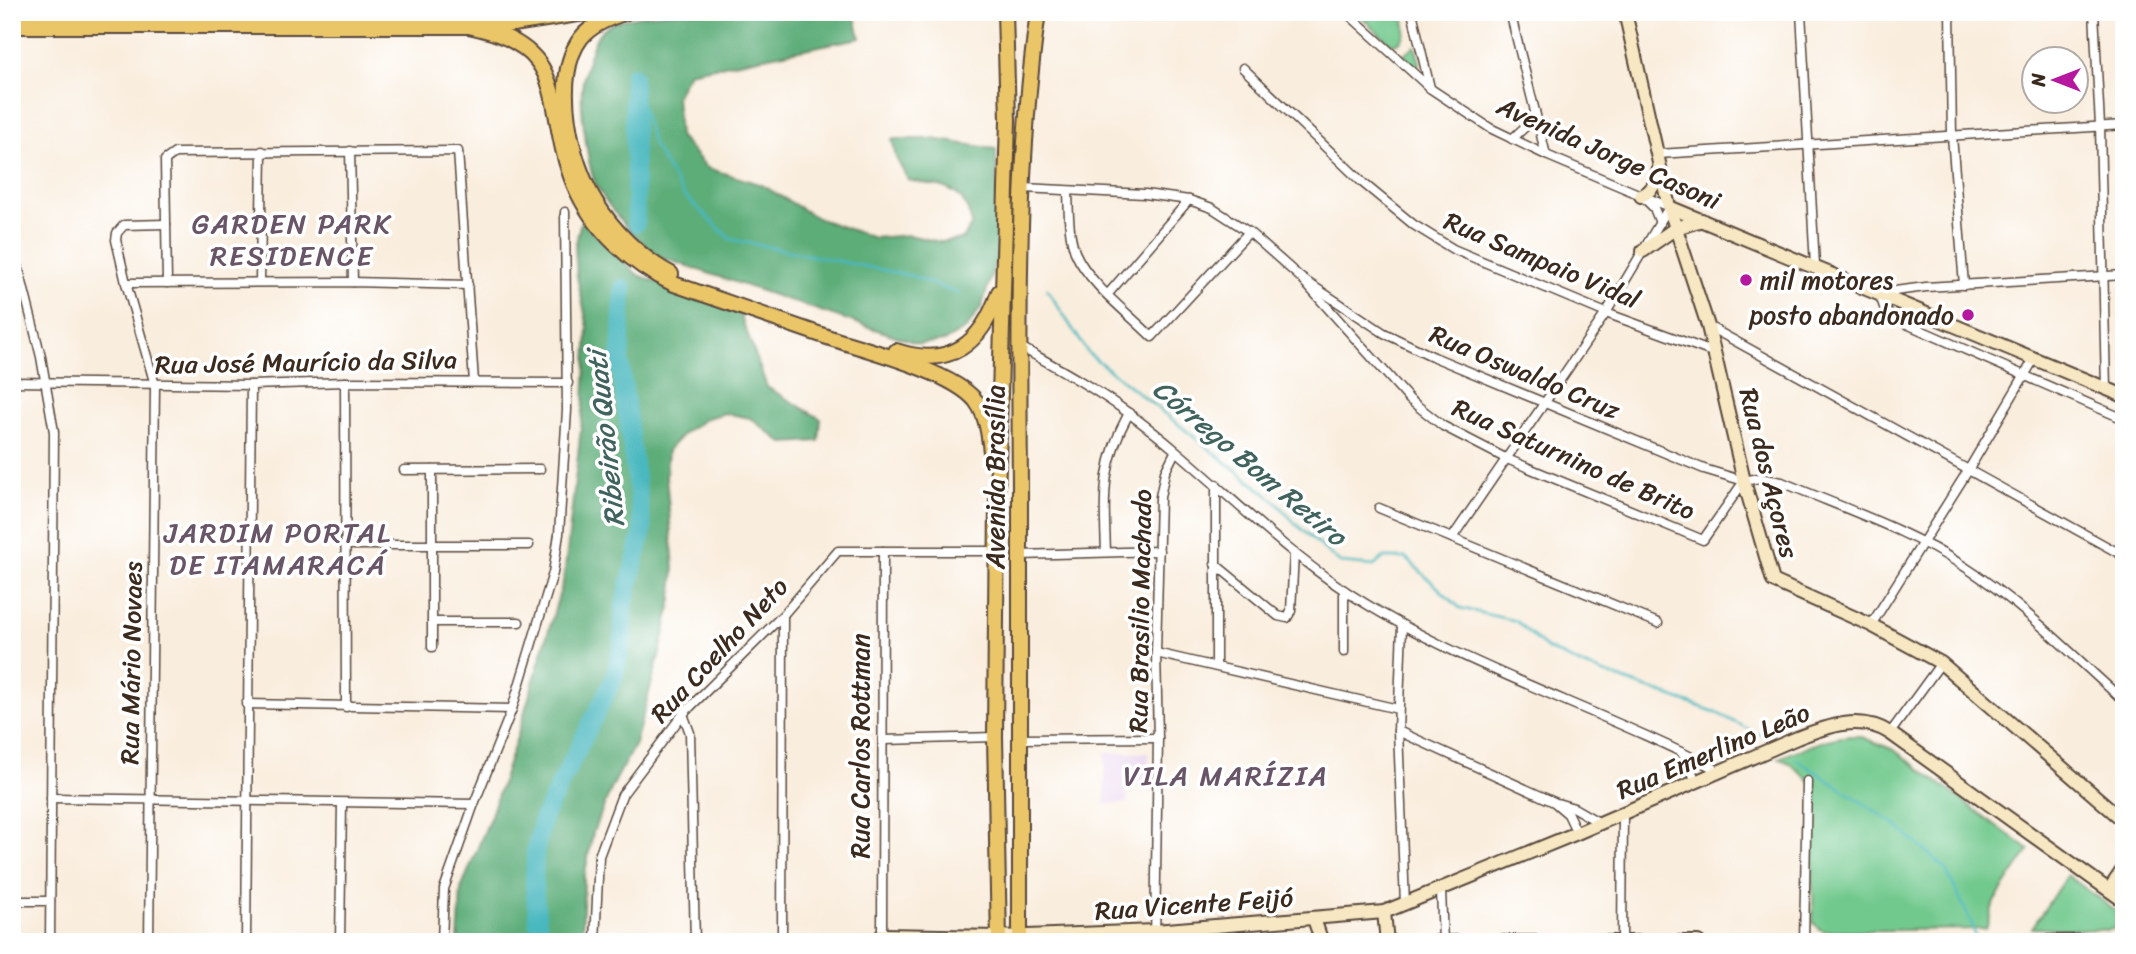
<svg xmlns="http://www.w3.org/2000/svg" width="2136" height="954" viewBox="0 0 2136 954" font-family="Sriracha,sans-serif">
  <style>
    .built { fill: #e8d2ee }
    .green { fill: #72c98e; stroke: #567a56; stroke-width: 2 }
    .forest { fill: #5dad79; stroke: #4c6c4c; stroke-width: 2 }
    .lines { fill: none; stroke-linecap: round; stroke-linejoin: round }
    .stream { stroke: #49b8bf; stroke-width: 2.5 }
    .river { stroke: #49b8bf; stroke-width: 18 }
    .street-casing { stroke: #58473b; stroke-width: 11 }
    .secondary-casing { stroke: #58473b; stroke-width: 16 }
    .highway-casing { stroke: #58473b; stroke-width: 18 }
    .street { stroke: #fff; stroke-width: 8 }
    .secondary { stroke: #f7e8c3; stroke-width: 12 }
    .highway { stroke: #ebc669; stroke-width: 14 }
    .poi-dot { fill: #b5179e; stroke: #fff; stroke-width: 2.5 }
    .labels { text-anchor: middle; stroke-width: 7; stroke-linejoin: round; paint-order: stroke }
    .street-label { font-size: 26px; fill: #3b2a1e; stroke: #fff }
    .poi-label { font-size: 26px; fill: #3b2a1e; stroke: #fff; text-anchor: start }
    .neighbourhood-label { font-size: 28px; letter-spacing: 2px; fill: #685567; stroke: #fff }
    .water-label { font-size: 28px; font-style: italic; fill: #41635e; stroke: #fff }
  </style>
  <rect width="100%" height="100%" fill="#fff"/>
  <filter id="ink" filterUnits="userSpaceOnUse"><feTurbulence type="fractalNoise" baseFrequency=".0143" numOctaves="2"/><feDisplacementMap in="SourceGraphic" scale="14" xChannelSelector="R" yChannelSelector="G"/><feConvolveMatrix kernelMatrix="1 2 1 2 8 2 1 2 1" color-interpolation-filters="sRGB"/></filter>
  <filter id="wash" filterUnits="userSpaceOnUse"><feTurbulence type="fractalNoise" baseFrequency=".00686" numOctaves="4" result="noise"/><feDisplacementMap in="SourceGraphic" scale="28" xChannelSelector="R" yChannelSelector="G"/><feGaussianBlur stdDeviation="1.57" result="paint"/><feColorMatrix in="noise" values="0 0 0 0 0 0 0 0 0 0 0 0 0 0 0 0 0 1.4 0 .05"/><feComposite in="paint" operator="in"/></filter>
  <g filter="url(#wash)">
    <rect width="100%" height="100%" fill="#f9eddd"/>
    <!-- built -->
    <polygon class="built" points="1105,752 1148,753 1150,781 1127,781 1127,803 1105,804"/>
    <!-- green -->
    <g class="green">
      <path d="M1361 12H1402C1405 25 1409 34 1398 43L1391 44 1359 15Z"/>
      <polygon points="1415,46 1420,63 1415,67 1402,55"/>
      <path d="M1859 736 1894 750 2029 850 1994 902 1986 929 1823 931 1813 923V784L1790 763 1779 758C1805 748 1830 735 1859 736Z"/>
      <polygon points="2067,875 2116,911 2121,919 2119,927 2109,930 2032,928"/>
    </g>
    <!-- forest -->
    <g class="forest">
      <path d="M681 12H854L860 38 689 72 676 96 679 136 707 168 762 185 817 218 874 238 909 235 940 242 963 239 972 224C963 184 943 188 908 180L896 158 892 139H933L996 149 998 253 982 306 967 328 945 341 919 344 660 257C635 238 612 213 596 185 588 169 580 108 582 89 583 75 592 38 603 29 620 15 660 14 681 12Z"/>
      <polygon points="581,221 638,275 740,314 767,387 821,419 819,441 783,443 750,418 725,413 707,418 684,433 668,450 666,476 674,567 672,599 661,649 635,744 612,787 593,832 584,878 582,942 458,942 461,889 490,818 519,731 564,578 584,401 588,328 577,277 575,247"/>
    </g>
    <g class="lines">
      <!-- stream -->
      <g class="stream">
        <polyline points="633,76 653,145 683,194 730,239 912,276 959,294"/>
        <polyline points="1047,289 1088,353 1274,500 1296,524 1340,563 1374,566 1383,558 1406,558 1460,608 1516,621 1546,648 1584,666 1715,712 1760,735"/>
        <polyline points="1796,759 1892,822 1945,868 1972,924 1977,942"/>
      </g>
      <!-- river -->
      <g class="river">
        <polyline points="633,76 636,223"/>
        <polyline points="540,942 534,886 535,853 543,818 614,678 622,644 624,606 643,530 620,361 623,288"/>
      </g>
    </g>
  </g>
  <g filter="url(#ink)">
    <g class="lines">
      <!-- street casing -->
      <g class="street-casing">
        <g id="street">
          <polyline points="1346,12 1431,89 1490,128 1546,155 1669,207 1606,313 1452,538"/>
          <polyline points="1412,12 1430,88"/>
          <polyline points="1510,12 1546,155"/>
          <polyline points="1801,12 1815,266"/>
          <polyline points="1950,12 1952,136 1964,285"/>
          <polyline points="2094,12 2100,126 2106,389"/>
          <polyline points="1243,68 1363,183 1414,225 1453,249 1606,313 1715,353"/>
          <polyline points="1512,139 1525,127 1535,111"/>
          <polyline points="350,151 353,282"/>
          <polyline points="1658,154 2124,125"/>
          <polyline points="1023,188 1145,194 1189,200 1212,208 1249,232 1301,278 1410,400 1443,426 1507,459 1703,540 1744,481"/>
          <path d="M1068 192C1069 211 1068 233 1075 252 1088 283 1128 313 1152 337L1249 232"/>
          <polyline points="1646,200 1654,208 1660,223"/>
          <polyline points="12,242 41,357 54,432 50,942"/>
          <polyline points="2124,275 1926,287 1879,293 1885,310 1893,318 2124,419"/>
          <path d="M1301 278 1384 333 1434 357 1704 469 1744 481 1759 478 1782 482C1843 508 1909 530 1965 567 2023 604 2073 656 2124 701"/>
          <polyline points="260,282 262,151"/>
          <polyline points="126,283 353,282 468,285"/>
          <polyline points="167,283 165,160 175,153 458,151 474,382"/>
          <polyline points="1108,294 1189,200"/>
          <polyline points="1708,326 2124,556"/>
          <path d="M1019 346C1056 367 1093 387 1127 412 1203 467 1266 538 1344 590 1461 667 1597 707 1721 772"/>
          <polyline points="12,382 251,385 345,382 568,383"/>
          <polyline points="345,382 346,707"/>
          <polyline points="404,470 540,469"/>
          <polyline points="1216,484 1216,666"/>
          <polyline points="1379,508 1658,623"/>
          <polyline points="345,545 529,545"/>
          <path d="M1106 552C1104 496 1101 464 1129 413"/>
          <polyline points="1020,555 1159,551"/>
          <polyline points="1215,564 1278,616 1287,618 1291,611 1294,553"/>
          <polyline points="432,622 519,622"/>
          <polyline points="1871,625 1969,469 2034,359"/>
          <polyline points="1402,626 1398,731 1405,904"/>
          <polyline points="432,647 432,470"/>
          <polyline points="1344,652 1344,590"/>
          <polyline points="1156,653 1398,709"/>
          <polyline points="246,704 512,709"/>
          <polyline points="683,714 690,733 695,942"/>
          <polyline points="1398,731 1554,802 1568,814 1577,833"/>
          <polyline points="1890,733 1941,663"/>
          <polyline points="1019,739 1158,738"/>
          <polyline points="884,740 995,737"/>
          <polyline points="1682,753 1691,767 1695,782"/>
          <polyline points="51,798 474,804"/>
          <polyline points="1557,803 1574,808 1600,823"/>
          <polyline points="1441,890 1443,942"/>
          <polyline points="12,901 50,901"/>
          <polyline points="882,935 883,551"/>
          <polyline points="149,942 155,385 126,283 116,240 117,233 124,225 166,224"/>
          <polyline points="246,942 251,385"/>
          <polyline points="340,942 342,803"/>
          <polyline points="442,942 444,889 474,804 512,709 553,573 559,534 567,410 565,212"/>
          <polyline points="595,942 599,856 622,795 683,714 783,615 838,551 997,551"/>
          <polyline points="782,942 783,615"/>
          <polyline points="1155,942 1158,738 1156,653 1160,497 1165,472 1175,452"/>
          <polyline points="1622,942 1623,814"/>
          <polyline points="1804,942 1807,781"/>
        </g>
      </g>
      <!-- secondary casing -->
      <g class="secondary-casing">
        <g id="secondary">
          <polyline points="1625,12 1669,207 1708,326 1744,481 1773,581 1871,625 1941,663 2124,821"/>
          <path d="M1641 196C1654 190 1657 181 1659 168"/>
          <polyline points="1669,207 2124,396"/>
          <polyline points="1643,251 1676,228 1702,220"/>
          <polyline points="2109,890 2124,868"/>
          <polyline points="1384,912 1387,942"/>
          <polyline points="1314,919 1322,942"/>
          <path d="M881 942 882 935 999 937 1155 931 1384 912 1577 833 1797 738C1828 726 1860 714 1890 733L2124 901"/>
          <polyline points="1404,942 1698,942"/>
          <polyline points="2030,942 2124,941"/>
        </g>
      </g>
      <!-- highway casing -->
      <g class="highway-casing">
        <g id="highway">
          <path d="M627 12C611 17 592 24 581 38 551 77 571 163 595 201 613 231 641 258 671 274"/>
          <polyline points="12,13 497,12"/>
          <polyline points="12,26 468,26 513,24 591,12"/>
          <path d="M468 26C575 47 542 107 574 184 593 229 630 264 674 284 726 302 778 320 830 338 867 350 953 372 976 401 987 416 989 435 991 452"/>
          <path d="M896 351C951 369 982 343 999 292"/>
          <polyline points="999,942 995,737 997,498 1008,120 1005,12"/>
          <path d="M1020 942C1020 790 1020 639 1020 487 1019 329 1016 169 1038 12"/>
        </g>
      </g>
      <!-- street -->
      <use href="#street" class="street"/>
      <!-- secondary -->
      <use href="#secondary" class="secondary"/>
      <!-- highway -->
      <use href="#highway" class="highway"/>
    </g>
  </g>
  <!-- markers -->
  <g class="poi-dot">
    <circle cx="1746" cy="280" r="7"/>
    <circle cx="1968" cy="315" r="7"/>
  </g>
  <g class="labels">
    <!-- street labels -->
    <g class="street-label">
      <text transform="translate(1609 153) rotate(24)" y="9">Avenida Jorge Casoni</text>
      <text transform="translate(1542 260) rotate(23)" y="9">Rua Sampaio Vidal</text>
      <text transform="translate(306 362) rotate(-1)" y="9">Rua José Maurício da Silva</text>
      <text transform="translate(1525 372) rotate(23)" y="9">Rua Oswaldo Cruz</text>
      <text transform="translate(1574 459) rotate(24)" y="9">Rua Saturnino de Brito</text>
      <text transform="translate(1769 473) rotate(76)" y="9">Rua dos Açores</text>
      <text transform="translate(995 477) rotate(-90)" y="9">Avenida Brasília</text>
      <text transform="translate(1140 611) rotate(-89)" y="9">Rua Brasilio Machado</text>
      <text transform="translate(719 650) rotate(-47)" y="9">Rua Coelho Neto</text>
      <text transform="translate(131 663) rotate(-89)" y="9">Rua Mário Novaes</text>
      <text transform="translate(860 746) rotate(-90)" y="9">Rua Carlos Rottman</text>
      <text transform="translate(1713 751) rotate(-23)" y="9">Rua Emerlino Leão</text>
      <text transform="translate(1194 904) rotate(-4)" y="9">Rua Vicente Feijó</text>
    </g>
    <!-- poi labels -->
    <g class="poi-label">
      <text x="1760" y="289">mil motores</text>
      <text x="1954" y="324" text-anchor="end">posto abandonado</text>
    </g>
    <!-- neighbourhood labels -->
    <g class="neighbourhood-label">
      <text x="292" y="233">GARDEN PARK<tspan x="292" dy="32">RESIDENCE</tspan></text>
      <text x="278" y="542">JARDIM PORTAL<tspan x="278" dy="32">DE ITAMARACÁ</tspan></text>
      <text x="1226" y="785">VILA MARÍZIA</text>
    </g>
    <!-- water labels -->
    <g class="water-label">
      <text transform="translate(605 439) rotate(-96)" y="10">Ribeirão Quati</text>
      <text transform="translate(1250 462) rotate(40)" y="10">Córrego Bom Retiro</text>
    </g>
  </g>
  <!-- margin -->
  <rect width="2136" height="954" fill="none" stroke="#fff" stroke-width="42"/>
  <!-- north arrow -->
  <g transform="translate(2055 80) rotate(270)"><circle r="33" fill="#ffffff" stroke="#b1aaa5" stroke-width="2"/>
  <path d="M0-5L12 26L0 18L-12 26Z" fill="#b5179e"/>
  <text y="-10" font-size="19" font-weight="bold" text-anchor="middle" fill="#3b2a1e">N</text>
  </g>
</svg>
